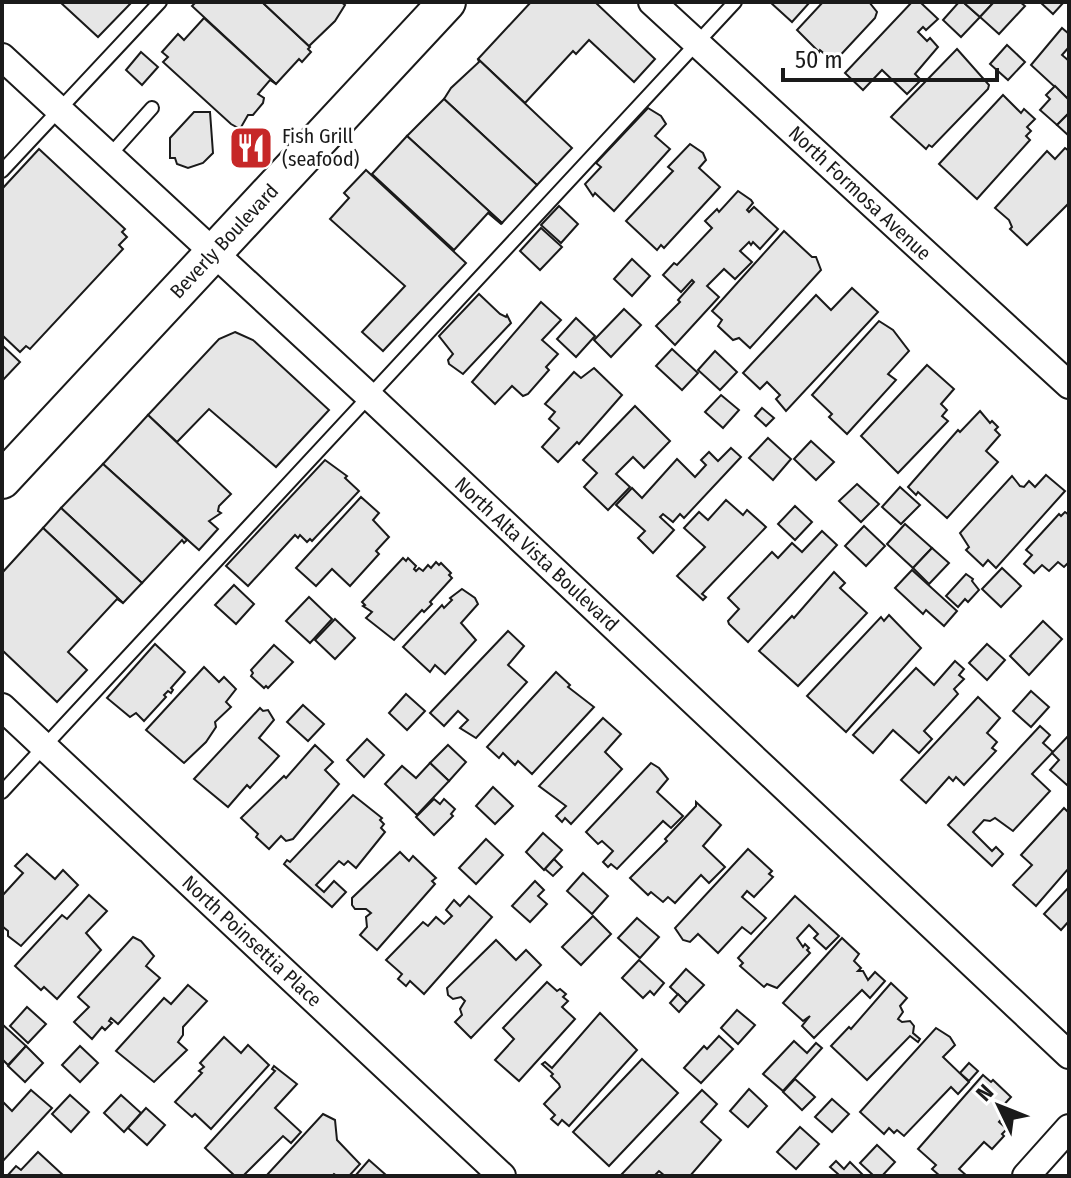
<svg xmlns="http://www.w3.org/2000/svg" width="1071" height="1178" viewBox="0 0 1071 1178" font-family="'Fira Sans Condensed',sans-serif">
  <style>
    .building { fill: #e6e6e6; stroke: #1a1a1a; stroke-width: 2 }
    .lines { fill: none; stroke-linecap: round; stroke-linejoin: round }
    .lane-casing { stroke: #1a1a1a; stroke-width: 16 }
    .street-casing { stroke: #1a1a1a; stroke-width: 30 }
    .secondary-casing { stroke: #1a1a1a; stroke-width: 40 }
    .lane { stroke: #fff; stroke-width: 12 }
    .street { stroke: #fff; stroke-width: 26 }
    .secondary { stroke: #fff; stroke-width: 36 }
    .labels { text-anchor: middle; stroke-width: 6; stroke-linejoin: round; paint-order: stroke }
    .poi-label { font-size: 20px; fill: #1a1a1a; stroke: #fff; text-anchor: start }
    .street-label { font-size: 20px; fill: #1a1a1a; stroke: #fff }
  </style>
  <rect width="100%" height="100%" fill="#fff"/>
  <!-- building -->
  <g class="building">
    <polygon points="60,2 132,2 98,37"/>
    <polygon points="196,2 262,2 310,47 308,49 311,52 302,62 299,59 276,84 192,6"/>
    <polygon points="262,2 341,2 345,5 335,21 309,46"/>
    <polygon points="531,2 595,2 655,59 634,82 589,40 576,54 573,51 525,103 478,59"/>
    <polygon points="770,2 810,2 792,22"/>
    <polygon points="823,2 869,2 877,12 875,18 834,62 820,50 819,52 797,30"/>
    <polygon points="912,2 920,2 938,19 926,30 923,27 918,32 927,41 930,38 938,47 915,74 921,80 907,94 882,70 863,90 845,73"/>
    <polygon points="959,2 963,2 980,17 961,37 943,20"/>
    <polygon points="963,2 994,2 980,17"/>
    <polygon points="994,2 1020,2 1025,6 999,34 980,17"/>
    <polygon points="1040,2 1064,2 1053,14"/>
    <polygon points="204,18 276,84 270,80 258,94 264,98 263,103 253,115 248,115 240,129 231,124 163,62 168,57 162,52 178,34 184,40"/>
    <polygon points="1062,28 1069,34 1069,47 1062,55 1069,61 1069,100 1031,65"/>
    <polygon points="1007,45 1025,62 1008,80 990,64"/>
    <polygon points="957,49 989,85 988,89 932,147 929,145 926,149 891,117"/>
    <polygon points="141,52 158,67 142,85 126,70"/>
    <polygon points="478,59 572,148 537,185 444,99 451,88 479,62"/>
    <polygon points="1055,86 1069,100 1069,113 1057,125 1040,110 1050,99 1046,95"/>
    <polygon points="1003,95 1021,113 1024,109 1035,119 1027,127 1031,131 1026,136 1030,140 977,199 939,164"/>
    <polygon points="444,99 537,185 502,223 407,136"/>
    <polygon points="648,108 661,116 666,124 655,136 670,149 614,211 595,193 593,196 585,184 601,167 596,163"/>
    <polygon points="194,112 210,112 213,153 203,163 188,168 177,164 175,158 170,158 170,138"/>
    <polygon points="1069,113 1069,136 1057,125"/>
    <polygon points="407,136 502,223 501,224 488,213 454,250 372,174"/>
    <polygon points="690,144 703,153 706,160 699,168 720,187 664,248 661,245 657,250 626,221 673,171 668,167"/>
    <polygon points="1065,148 1069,151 1069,203 1027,245 1010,229 1012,227 1009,220 995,208 1047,151 1055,159"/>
    <polygon points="39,149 125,229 122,232 127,237 119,245 123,249 30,349 26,346 20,352 2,335 2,189"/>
    <polygon points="366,170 466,263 383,351 362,332 405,286 330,219 349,198 344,193"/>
    <polygon points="738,191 751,200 753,203 747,210 749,212 754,207 778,229 760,249 753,242 751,245 749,242 740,251 752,262 735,279 724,269 707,286 719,297 675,345 656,326 680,302 678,300 694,282 692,280 681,292 663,275 674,263 677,265 712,228 705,221 717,209 719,212"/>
    <polygon points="559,206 578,224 561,243 541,225"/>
    <polygon points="541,228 562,247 540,270 520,251"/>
    <polygon points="784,231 812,257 816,257 821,270 750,348 739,338 733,340 718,326 722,320 712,311"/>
    <polygon points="632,259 650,276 632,296 614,279"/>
    <polygon points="852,288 878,312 786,411 776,399 780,395 767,382 760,389 743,373 816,295 831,310"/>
    <polygon points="479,294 500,314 506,317 507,315 511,323 463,374 449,364 448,360 453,354 439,336"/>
    <polygon points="541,302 561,320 542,340 558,354 546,367 549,370 528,394 523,396 512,386 495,404 472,382"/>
    <polygon points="624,309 641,325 611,357 594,340"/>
    <polygon points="576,318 595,336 576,357 557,339"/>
    <polygon points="879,321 893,330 909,351 888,374 896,380 847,434 829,417 832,414 812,395"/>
    <polygon points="235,332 253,340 329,410 276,467 209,409 177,442 148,415 219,339"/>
    <polygon points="2,345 20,362 2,381"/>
    <polygon points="672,349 698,373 682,390 656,366"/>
    <polygon points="715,351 737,372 720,390 698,370"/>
    <polygon points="927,365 954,389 941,404 947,410 942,416 948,421 898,473 861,436"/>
    <polygon points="594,368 622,395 579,444 577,442 558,462 542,447 559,428 549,419 555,412 545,404 574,372 581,378"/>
    <polygon points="721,395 739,410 723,428 705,412"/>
    <polygon points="635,406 670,441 644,468 633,457 616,474 630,487 608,510 584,487 597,473 583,460"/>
    <polygon points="762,408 774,418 766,426 755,416"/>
    <polygon points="980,411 990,423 992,421 998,427 995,430 1000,435 986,451 998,462 947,518 918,492 916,495 908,487 958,430 960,432"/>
    <polygon points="148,415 231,494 219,506 218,511 221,513 209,521 218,529 199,550 103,464"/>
    <polygon points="768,438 791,459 773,480 749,458"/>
    <polygon points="811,441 834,462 816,480 794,459"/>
    <polygon points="731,448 741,457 684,518 680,514 673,522 663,514 660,517 674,530 653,553 638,538 645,531 616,505 632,488 642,498 677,459 695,477 706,465 701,460 709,452 718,461"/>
    <polygon points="325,460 347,476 345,478 359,491 312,541 310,539 307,542 300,535 298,538 295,535 248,586 226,566"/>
    <polygon points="103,464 187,540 184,543 182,540 142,583 61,508"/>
    <polygon points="1046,475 1065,491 996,568 988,560 983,566 966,550 969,547 960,533 1012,476 1020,486 1024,487 1029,481 1035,487"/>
    <polygon points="857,484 879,504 861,522 839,501"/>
    <polygon points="900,487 920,505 901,524 882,507"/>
    <polygon points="361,497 379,513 373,520 389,537 376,551 379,554 350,586 332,569 316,586 296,568"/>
    <polygon points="726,500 743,515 747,510 766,527 702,594 706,597 703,600 677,576 705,547 684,528 699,512 708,520"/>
    <polygon points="795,506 812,522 795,540 778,524"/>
    <polygon points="61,508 142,583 123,603 43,528"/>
    <polygon points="1065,512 1069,515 1069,562 1064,567 1058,562 1049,571 1042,565 1034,573 1024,564 1032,555 1026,550 1059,514 1061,516"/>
    <polygon points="905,524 932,548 913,568 887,544"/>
    <polygon points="864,526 885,546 866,566 845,546"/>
    <polygon points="43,528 123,603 117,599 68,652 87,670 57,702 2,650 2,573"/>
    <polygon points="822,531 837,545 748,642 729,624 728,621 739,609 728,598 772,552 778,558 792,543 802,552"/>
    <polygon points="932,548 949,563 929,584 913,568"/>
    <polygon points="403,558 406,561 408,558 416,566 414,569 416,571 419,568 423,571 428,565 431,568 436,562 439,565 441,563 451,573 449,575 452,578 430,602 432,604 424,612 422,610 394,640 366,618 372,612 363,606 365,605 362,602"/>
    <polygon points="1002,568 1021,586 1001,607 982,589"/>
    <polygon points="912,570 957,611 944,626 926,610 923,614 895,588"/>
    <polygon points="834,572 845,583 840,588 867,613 798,686 759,651 792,616 794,618"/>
    <polygon points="966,574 973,579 972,581 979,590 968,602 965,599 958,607 946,596"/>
    <polygon points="234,585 254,604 236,624 215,605"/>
    <polygon points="462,589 475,598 478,604 461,623 476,640 445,674 435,665 430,672 403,647 442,605 444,608 452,600 450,598"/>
    <polygon points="309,597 332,619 310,643 286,621"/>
    <polygon points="889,615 921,648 846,732 807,696 881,617 884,621"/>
    <polygon points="335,619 355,638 335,659 315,640"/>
    <polygon points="1043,621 1062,639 1029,675 1010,656"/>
    <polygon points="508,631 524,646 508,665 527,682 476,738 460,728 468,720 458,711 444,726 430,713"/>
    <polygon points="155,644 185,672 171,688 173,690 171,693 168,691 164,695 166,697 144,721 136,713 130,717 107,698"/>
    <polygon points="987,644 1005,660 987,680 969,663"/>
    <polygon points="274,645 293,662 268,688 266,686 264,688 251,676 253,673 251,670"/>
    <polygon points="955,661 964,669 959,675 964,679 954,689 958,694 924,731 932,739 919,753 893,730 873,753 853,735 916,668 934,685"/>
    <polygon points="204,667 219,682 224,677 236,689 226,702 231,707 215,722 216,727 206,742 184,763 146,730"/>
    <polygon points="556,672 570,685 568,687 594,707 532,774 518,761 515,765 503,753 499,758 487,747"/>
    <polygon points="1031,691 1049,707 1031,727 1013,711"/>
    <polygon points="406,694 425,711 407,730 389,713"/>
    <polygon points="978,697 1000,718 987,733 997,742 992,748 996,751 964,785 956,777 953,781 949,777 926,803 901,780"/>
    <polygon points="303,705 324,724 308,741 287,722"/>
    <polygon points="260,708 263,711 268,710 274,720 259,738 279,756 250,788 247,785 228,807 194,779"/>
    <polygon points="603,718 621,734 605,752 622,769 571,824 565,818 562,822 556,816 566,806 539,786"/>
    <polygon points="1040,726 1050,735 1043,743 1053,752 1032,774 1050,791 1013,831 995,818 990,821 984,820 973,832 992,851 996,847 1003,854 992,866 948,825"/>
    <polygon points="1069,735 1069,782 1067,785 1050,770 1059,760 1052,753"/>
    <polygon points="367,739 384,755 364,777 347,760"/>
    <polygon points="315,745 333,762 325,770 339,784 293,839 286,841 281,836 269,849 256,837 258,834 241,818 284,776 286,778"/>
    <polygon points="448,745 466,762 449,781 430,763"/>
    <polygon points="430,763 449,781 417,815 385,784 402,766 416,778"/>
    <polygon points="651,763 659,768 668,779 657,792 683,816 671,828 663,821 617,869 611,864 608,867 603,862 613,851 602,841 598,844 586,832"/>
    <polygon points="493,787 513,806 495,824 476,806"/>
    <polygon points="353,795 382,818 380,820 384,824 381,828 385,832 356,868 348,861 344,865 339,861 316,885 324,892 334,881 346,892 332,907 284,864 287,860 290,862"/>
    <polygon points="434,799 440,804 444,799 455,809 451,814 453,816 434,835 416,817"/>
    <polygon points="696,802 721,825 703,846 725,867 709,883 701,875 675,903 668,897 663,902 651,892 648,895 630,878 667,841 665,839 696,806"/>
    <polygon points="1064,808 1069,813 1069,868 1036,906 1013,885 1032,865 1021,855"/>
    <polygon points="543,833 562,850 544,870 526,852"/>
    <polygon points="486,839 503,855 476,884 459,868"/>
    <polygon points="748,849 772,871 769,874 773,877 754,897 747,891 742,897 766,918 751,934 742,927 718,953 698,934 690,942 683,940 675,928"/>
    <polygon points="400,852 409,861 413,856 436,878 432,881 435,884 377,950 360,935 367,927 366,917 371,913 366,909 355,909 352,905 352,898"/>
    <polygon points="27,854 55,879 63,870 78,885 21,946 8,936 8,931 2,926 2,896 23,873 15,866"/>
    <polygon points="554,859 562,867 553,876 545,869"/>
    <polygon points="583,873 608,896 592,914 567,891"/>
    <polygon points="535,881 544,890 538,896 547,904 530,922 512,906"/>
    <polygon points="1069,887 1069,921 1061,930 1044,914"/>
    <polygon points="89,895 107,911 86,933 101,950 57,999 44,987 41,990 15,966 62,915 67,919"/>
    <polygon points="469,896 492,917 424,994 410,981 406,986 398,979 402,974 386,960 423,922 428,926 436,917 444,924 452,916 446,910 454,900 460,906"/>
    <polygon points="795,896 839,936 826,949 814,938 818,934 809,925 797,938 803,947 805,944 809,948 807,950 810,953 777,988 767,984 764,987 740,966 743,963 738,958"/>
    <polygon points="593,916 611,934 581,965 562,947"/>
    <polygon points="637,918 659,937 640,958 618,938"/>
    <polygon points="133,937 141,941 154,956 146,966 160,978 118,1024 111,1018 109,1021 112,1023 105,1030 102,1027 92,1039 74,1022 89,1007 78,997"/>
    <polygon points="842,938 859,954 854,961 861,968 858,971 863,971 868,980 875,972 885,981 870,998 862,990 814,1038 802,1026 810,1016 803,1021 783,1003"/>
    <polygon points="496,940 516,960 526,950 541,965 471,1038 455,1022 462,1015 460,1009 465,1001 461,997 453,999 448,995 447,988"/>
    <polygon points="639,960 664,983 654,995 650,991 643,998 622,978"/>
    <polygon points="686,969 704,985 687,1003 670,987"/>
    <polygon points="547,982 557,991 560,989 566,994 563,997 568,1001 562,1007 575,1019 519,1081 495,1060 514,1039 503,1028"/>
    <polygon points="891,983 907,998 900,1006 903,1012 898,1019 902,1022 910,1021 914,1026 913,1033 920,1039 918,1042 910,1036 867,1080 831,1046 849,1027 851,1029"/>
    <polygon points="188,985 207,1001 183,1027 183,1035 178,1042 187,1050 154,1082 116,1051 164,998 171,1004"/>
    <polygon points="678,994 687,1003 679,1012 670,1003"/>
    <polygon points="27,1007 46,1024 28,1043 10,1026"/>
    <polygon points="737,1010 755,1025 738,1044 721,1028"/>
    <polygon points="600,1013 637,1050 569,1126 562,1120 558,1125 551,1119 555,1115 544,1104 560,1087 559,1084 551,1076 553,1074 542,1064 545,1062 552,1068"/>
    <polygon points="2,1024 26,1046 8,1065 2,1059"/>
    <polygon points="936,1028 950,1037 955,1045 943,1057 969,1082 958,1094 951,1087 904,1136 897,1130 894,1133 889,1128 884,1134 860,1112"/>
    <polygon points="719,1036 733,1049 701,1083 684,1068 704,1046 707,1049"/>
    <polygon points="224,1037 241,1053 248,1045 269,1065 211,1129 195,1114 192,1117 175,1102 202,1073 199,1071 204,1067 200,1063"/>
    <polygon points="794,1041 807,1053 816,1043 822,1048 783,1091 763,1074"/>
    <polygon points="26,1046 43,1063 25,1082 8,1066"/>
    <polygon points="80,1046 98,1063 80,1082 62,1065"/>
    <polygon points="642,1059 678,1093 609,1166 573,1132"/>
    <polygon points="969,1063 978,1071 969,1081 960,1073"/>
    <polygon points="274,1066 297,1084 275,1108 301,1132 291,1143 283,1136 243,1176 235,1176 205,1148 275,1071 272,1069"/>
    <polygon points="983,1075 991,1082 993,1080 1011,1097 999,1110 1005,1115 999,1122 1007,1129 1002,1134 1004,1136 992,1149 984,1142 959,1169 967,1176 940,1176 932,1169 936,1165 918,1149"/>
    <polygon points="795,1079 815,1097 802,1110 783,1092"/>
    <polygon points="749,1089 767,1106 748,1127 730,1111"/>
    <polygon points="31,1090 52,1108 2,1162 2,1101 12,1111"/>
    <polygon points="702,1090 717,1104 701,1122 721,1140 690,1176 665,1176 659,1171 654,1176 620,1176"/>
    <polygon points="70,1095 89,1112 71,1132 52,1114"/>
    <polygon points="121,1095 141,1113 124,1132 104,1113"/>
    <polygon points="832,1099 849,1114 832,1132 815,1117"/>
    <polygon points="146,1108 165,1125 147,1145 128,1128"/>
    <polygon points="323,1114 335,1120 337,1140 360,1164 349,1176 337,1176 334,1174 332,1176 266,1176"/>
    <polygon points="800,1127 819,1144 796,1169 777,1152"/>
    <polygon points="877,1145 895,1162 882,1176 874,1176 860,1163"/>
    <polygon points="38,1152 64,1176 7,1176 16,1166 21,1170"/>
    <polygon points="369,1160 386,1175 385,1176 355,1176"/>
    <polygon points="836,1161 844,1169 850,1162 864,1176 837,1176 838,1174 830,1167"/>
  </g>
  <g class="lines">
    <!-- lane casing -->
    <g class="lane-casing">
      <g id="lane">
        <polyline points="109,156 152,108"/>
        <polyline points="2,171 160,2"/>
        <polyline points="2,792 735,2"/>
      </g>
    </g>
    <!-- street casing -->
    <g class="street-casing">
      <g id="street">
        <polyline points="652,2 1069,385"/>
        <polyline points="2,57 369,396 1069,1055"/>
        <polyline points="2,707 502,1176"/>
        <polyline points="1026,1176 1069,1128"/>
      </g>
    </g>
    <!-- secondary casing -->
    <g class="secondary-casing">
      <polyline id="secondary" points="2,480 447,2"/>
    </g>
    <!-- lane -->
    <use href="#lane" class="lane"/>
    <!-- street -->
    <use href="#street" class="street"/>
    <!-- secondary -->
    <use href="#secondary" class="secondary"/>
  </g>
  <!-- icons -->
  <defs>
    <g id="restaurant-square" transform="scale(2.3)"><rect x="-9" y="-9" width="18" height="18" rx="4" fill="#c62828" stroke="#fff"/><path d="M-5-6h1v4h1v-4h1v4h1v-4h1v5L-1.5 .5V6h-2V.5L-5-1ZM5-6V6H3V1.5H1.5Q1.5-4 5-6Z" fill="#fff"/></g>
  </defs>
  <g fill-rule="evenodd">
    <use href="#restaurant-square" x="251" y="148"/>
  </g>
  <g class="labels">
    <!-- poi labels -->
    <g class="poi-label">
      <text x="282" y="143">Fish Grill<tspan x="282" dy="23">(seafood)</tspan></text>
    </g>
    <!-- street labels -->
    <g class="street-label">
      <text transform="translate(860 193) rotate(43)" y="7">North Formosa Avenue</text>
      <text transform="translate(224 241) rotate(-47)" y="7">Beverly Boulevard</text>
      <text transform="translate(537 554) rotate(43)" y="7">North Alta Vista Boulevard</text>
      <text transform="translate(252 941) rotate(43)" y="7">North Poinsettia Place</text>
    </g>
  </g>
  <!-- border -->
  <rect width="1071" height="1178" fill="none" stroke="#1a1a1a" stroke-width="8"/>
  <!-- north arrow -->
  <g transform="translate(999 1106) rotate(313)" stroke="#ffffff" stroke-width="6" paint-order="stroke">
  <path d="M0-6L14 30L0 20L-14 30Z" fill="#1a1a1a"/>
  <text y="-12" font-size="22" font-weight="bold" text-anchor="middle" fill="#1a1a1a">N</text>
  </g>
  <!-- scale -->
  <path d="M783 68v12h214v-12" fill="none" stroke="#1a1a1a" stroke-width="4"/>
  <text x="795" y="68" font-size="24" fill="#1a1a1a" stroke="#ffffff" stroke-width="6" paint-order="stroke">50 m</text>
</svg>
